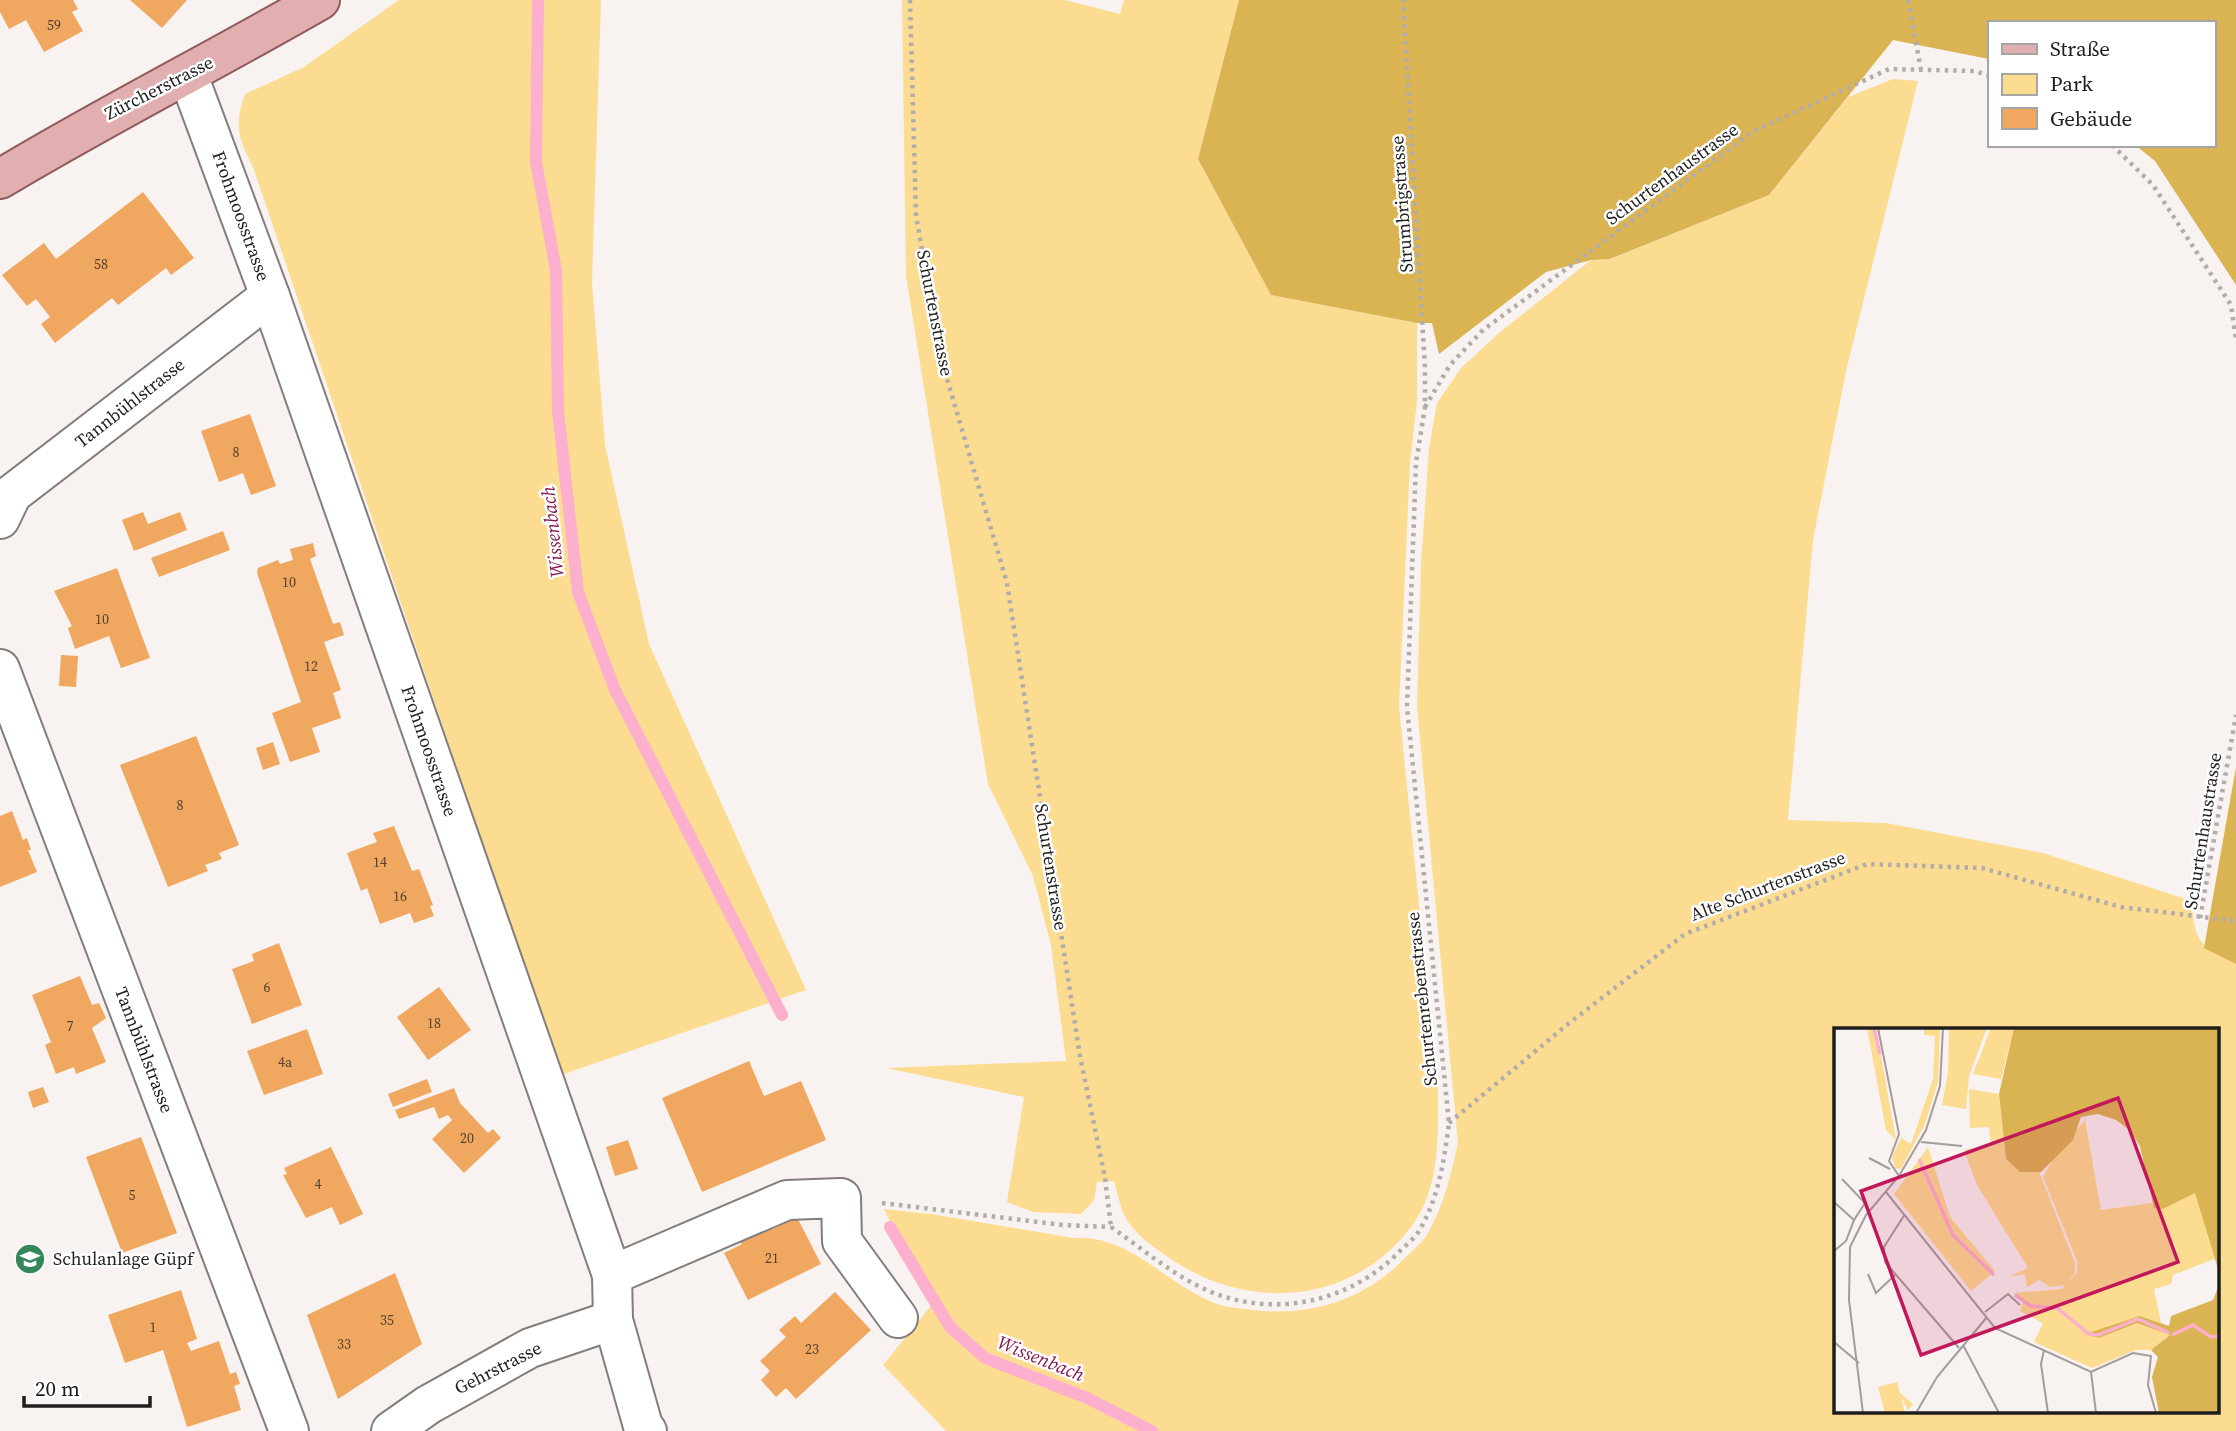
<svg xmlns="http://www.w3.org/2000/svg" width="2236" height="1431" viewBox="0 0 2236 1431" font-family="'Source Serif 4',serif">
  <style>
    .green { fill: #fcdc91; fill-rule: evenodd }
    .forest { fill: #dab353 }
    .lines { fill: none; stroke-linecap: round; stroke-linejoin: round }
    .stream { stroke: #fdb0cd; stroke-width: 12 }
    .building { fill: #f0a861 }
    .minor-casing { stroke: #837e7c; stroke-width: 42 }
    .major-casing { stroke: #90595b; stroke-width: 42 }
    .path { stroke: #b2adab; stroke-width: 4.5; stroke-dasharray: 3.5 5; stroke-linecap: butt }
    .minor { stroke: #fff; stroke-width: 38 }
    .major { stroke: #e1afb0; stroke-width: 38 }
    .labels { text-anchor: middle; stroke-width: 5; stroke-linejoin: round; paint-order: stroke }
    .number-label { font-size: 14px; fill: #54402e }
    .street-label { font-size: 18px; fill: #201e1d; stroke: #fff }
    .poi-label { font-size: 18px; fill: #201e1d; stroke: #fff; text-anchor: start }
    .water-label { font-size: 19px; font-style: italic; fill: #861851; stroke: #fff }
    .inset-river { fill: none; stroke: #fdb0cd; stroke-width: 3.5 }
    .inset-road { fill: none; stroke: #a29d9c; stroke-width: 2 }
    .view { fill: #c2185b; fill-opacity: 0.15; stroke: #c2185b; stroke-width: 3.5 }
    .inset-edge { fill: none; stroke: #201e1d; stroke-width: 3.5 }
  </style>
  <rect width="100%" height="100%" fill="#f8f2f0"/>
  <!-- green -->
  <g class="green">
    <path d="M399 0H601L592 283 605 445 649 644 806 990 561 1075 253 167C238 138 234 126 245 94L304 67Z"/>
    <path d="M902 0H1065L1120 14 1124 0H1239L1198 159 1271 295 1417 323V401L1410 463 1399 707 1438 1094C1438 1139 1440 1189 1411 1227 1351 1306 1246 1312 1168 1257 1151 1245 1131 1232 1123 1212 1119 1203 1117 1191 1114 1181L1097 1182 1094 1200 1081 1214 1033 1212 1007 1202 1024 1097 886 1068 1066 1061 1051 945 1033 876 988 784 906 276Z"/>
    <path d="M1893 79 1918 81 1846 371 1813 540 1788 820 1886 823 2043 853 2192 901C2194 943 2200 945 2236 964V1431H946L883 1365 931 1306 884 1209 931 1214 1073 1238C1134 1235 1165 1286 1220 1305 1230 1308 1241 1308 1252 1310 1311 1317 1365 1300 1406 1257 1413 1250 1423 1242 1428 1233 1444 1205 1451 1174 1458 1143L1417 707 1421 565 1429 448 1437 403 1461 368 1499 333 1591 260 1611 259 1769 195 1848 97ZM1835 1030H2217V1412H1835Z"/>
  </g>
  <!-- forest -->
  <g class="forest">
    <polygon points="1239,0 2236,0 2236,285 2155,161 2135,145 2213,145 2213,23 1989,23 1989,59 1893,40 1769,195 1610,259 1591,260 1546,272 1439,354 1432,323 1417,323 1271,295 1198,159"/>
    <polygon points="2236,767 2236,964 2204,948"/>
  </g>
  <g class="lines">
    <!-- stream -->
    <g class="stream">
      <polyline points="538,0 536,162 556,270 558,411 578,592 615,690 782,1015"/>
      <polyline points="890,1227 950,1327 985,1358 1087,1398 1152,1431"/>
    </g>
  </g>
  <!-- building -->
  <g class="building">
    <polygon points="0,0 73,0 78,9 72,12 83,31 44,52 26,20 9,29 0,12"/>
    <polygon points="130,0 187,0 162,28"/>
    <polygon points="143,192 194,258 171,275 166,268 118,305 112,298 55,343 41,324 50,317 36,299 27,306 2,275 44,243 56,259"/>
    <polygon points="250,414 276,486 251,495 243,473 219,482 201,431"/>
    <polygon points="143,512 148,524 180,512 187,530 134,551 122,520"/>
    <polygon points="223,531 230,550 159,577 151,558"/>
    <polygon points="313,543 316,556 310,559 333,624 340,622 344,635 324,642 341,690 333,693 341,718 312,728 320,752 290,762 272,713 301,702 257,573 258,568 278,560 280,564 293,560 290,549"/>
    <polygon points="117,568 150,658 121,668 109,636 75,649 68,628 72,626 54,591"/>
    <polygon points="61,655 78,656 76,687 59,686"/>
    <polygon points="196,736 239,845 219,853 222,859 205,865 208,871 168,887 120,765"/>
    <polygon points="273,742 280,764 263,770 256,748"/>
    <polygon points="12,811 23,840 27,838 31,850 28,850 37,872 0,887 0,816"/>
    <polygon points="394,826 412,871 419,869 433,905 430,906 434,916 414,923 410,913 380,924 367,888 361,891 347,853 377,842 373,833"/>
    <polygon points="279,943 302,1005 252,1024 232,969 254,961 252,954"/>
    <polygon points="80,976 92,1005 99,1003 106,1018 92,1028 106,1062 76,1074 74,1067 56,1074 45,1045 51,1042 32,995"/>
    <polygon points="439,987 471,1030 428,1060 397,1017"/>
    <polygon points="307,1029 323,1074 264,1095 247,1051"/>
    <polygon points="749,1061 764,1096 801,1081 826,1140 702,1192 662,1098"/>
    <polygon points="427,1079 432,1092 393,1107 388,1094"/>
    <polygon points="43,1087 49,1102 33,1108 28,1092"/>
    <polygon points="454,1088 460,1103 488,1133 493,1129 501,1138 464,1173 432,1139 452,1120 448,1115 439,1119 434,1107 399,1119 395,1110"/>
    <polygon points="141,1137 177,1233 122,1253 86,1157"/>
    <polygon points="628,1140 638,1169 615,1176 606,1147"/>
    <polygon points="331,1147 363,1214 340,1225 332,1207 306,1218 283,1175 287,1174 284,1168"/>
    <polygon points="797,1217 821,1264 748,1300 724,1253 742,1244 739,1238 769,1223 773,1229"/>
    <polygon points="395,1273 422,1344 338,1399 307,1315"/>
    <polygon points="181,1290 197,1339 187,1343 191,1351 219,1341 230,1374 236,1372 240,1384 234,1386 241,1410 187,1427 163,1350 125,1363 108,1315"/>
    <polygon points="835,1292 871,1330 796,1399 786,1388 776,1397 761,1380 770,1371 760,1361 786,1337 779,1330 795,1316 801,1323"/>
  </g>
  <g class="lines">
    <!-- minor casing -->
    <g class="minor-casing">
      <g id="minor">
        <polyline points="188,75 270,296 612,1275 613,1320 643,1426 647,1431"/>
        <polyline points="0,519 12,494 270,296"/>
        <polyline points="0,669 289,1431"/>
        <polyline points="612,1275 787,1200 841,1198 842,1241 898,1318"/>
        <polyline points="391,1431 428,1405 530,1348 613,1320"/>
      </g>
    </g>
    <!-- major casing -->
    <g class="major-casing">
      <path id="major" d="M0 179C105 116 214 61 320 0"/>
    </g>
    <!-- path -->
    <g class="path">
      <polyline points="910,0 916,215 940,355 1007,583 1080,1056 1105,1178 1111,1227"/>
      <polyline points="1908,0 1921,70"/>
      <polyline points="2112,145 2153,185 2231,305 2236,340"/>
      <polyline points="1425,407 1450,365 1483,330 1754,131 1889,69 1975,71 1989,76"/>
      <polyline points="2200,918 2236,715"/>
      <polyline points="1449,1123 1568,1024 1685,934 1867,864 1982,868 2121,907 2236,921"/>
      <polyline points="882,1203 1063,1225 1111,1227"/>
      <path d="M1111 1227C1147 1252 1183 1284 1225 1297 1289 1316 1356 1297 1401 1250 1407 1244 1415 1238 1419 1231 1439 1197 1444 1161 1449 1123L1407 707 1416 463 1425 407V367L1403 0"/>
    </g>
    <!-- minor -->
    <use href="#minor" class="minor"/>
    <!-- major -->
    <use href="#major" class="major"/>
  </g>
  <!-- icons -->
  <defs>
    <g id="school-disc" transform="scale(1.575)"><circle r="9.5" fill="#34875a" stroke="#fff"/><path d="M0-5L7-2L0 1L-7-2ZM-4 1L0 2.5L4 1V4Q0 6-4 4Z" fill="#fff"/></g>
  </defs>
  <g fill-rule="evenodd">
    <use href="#school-disc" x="30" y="1259"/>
  </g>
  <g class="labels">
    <!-- number labels -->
    <g class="number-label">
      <text x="54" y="30">59</text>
      <text x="101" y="269">58</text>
      <text x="236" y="457">8</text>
      <text x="289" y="587">10</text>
      <text x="102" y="624">10</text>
      <text x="311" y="671">12</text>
      <text x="180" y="810">8</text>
      <text x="380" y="867">14</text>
      <text x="400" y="901">16</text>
      <text x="267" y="992">6</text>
      <text x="434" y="1028">18</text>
      <text x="70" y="1031">7</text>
      <text x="285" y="1067">4a</text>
      <text x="467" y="1143">20</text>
      <text x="318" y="1189">4</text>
      <text x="132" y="1200">5</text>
      <text x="772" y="1263">21</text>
      <text x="387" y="1325">35</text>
      <text x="153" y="1332">1</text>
      <text x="344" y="1349">33</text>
      <text x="812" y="1354">23</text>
    </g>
    <!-- street labels -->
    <g class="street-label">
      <text transform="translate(159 88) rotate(-27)" y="6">Zürcherstrasse</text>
      <text transform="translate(1672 174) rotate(-36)" y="6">Schurtenhaustrasse</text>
      <text transform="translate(1402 204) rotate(-94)" y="6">Strumbrigstrasse</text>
      <text transform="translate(241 216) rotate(70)" y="6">Frohmoosstrasse</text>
      <text transform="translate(935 313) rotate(79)" y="6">Schurtenstrasse</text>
      <text transform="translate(130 403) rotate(-38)" y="6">Tannbühlstrasse</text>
      <text transform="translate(429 751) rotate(71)" y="6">Frohmoosstrasse</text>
      <text transform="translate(2203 831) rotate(-81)" y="6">Schurtenhaustrasse</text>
      <text transform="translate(1051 867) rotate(81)" y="6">Schurtenstrasse</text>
      <text transform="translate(1768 886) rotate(-21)" y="6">Alte Schurtenstrasse</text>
      <text transform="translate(1422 999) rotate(-96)" y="6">Schurtenrebenstrasse</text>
      <text transform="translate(144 1050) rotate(69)" y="6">Tannbühlstrasse</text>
      <text transform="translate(498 1368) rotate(-27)" y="6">Gehrstrasse</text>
    </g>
    <!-- poi labels -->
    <g class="poi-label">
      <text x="53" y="1265">Schulanlage Güpf</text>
    </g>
    <!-- water labels -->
    <g class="water-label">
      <text transform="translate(552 532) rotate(-96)" y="7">Wissenbach</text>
      <text transform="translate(1041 1358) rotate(22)" y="7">Wissenbach</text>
    </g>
  </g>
  <!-- overview -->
  <g transform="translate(1834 1028)">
    <rect width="385" height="385" fill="#f8f2f0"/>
    <path d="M33 0H42L62 112 52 102ZM90 0H106L104 54 91 96 67 141 61 140 58 129 67 110 77 116 99 51 101 8 90 7ZM115 0H153L135 48 132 81 108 77 114 44ZM157 0H180L167 51 139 46ZM135 61 165 66 172 131 186 144 204 141 241 235V245L232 257 216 259 205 252 193 259 191 246 174 249 194 240 143 157 131 125 132 121 157 118 155 99 136 100ZM251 92 267 182 317 175 329 181 361 164 383 230 339 247 337 256 320 261 327 295 306 288 262 306 252 303 265 310 303 295 336 307 317 322H302L258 340 200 314 209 295 186 283 189 274 180 265 228 261 243 245V233L209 149 221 127ZM94 119 116 189 161 243 137 263 60 166ZM63 354 66 365 79 376 74 382 67 369 71 385H51L44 359Z" fill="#fcdc91"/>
    <path d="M180 0H385V244L361 165 329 181 320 180 306 119 297 103 282 92 264 86 247 89 239 112 207 144H186L172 131 165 66ZM385 257V385H325L318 349 324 329 317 322 336 307 303 295 265 310 251 306 306 288 335 298 337 288 379 272Z" fill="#dab353"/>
    <path class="inset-river" d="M40 0 46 26M85 131 119 207 160 247M181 267 197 278 223 280 255 306 264 307 304 291 335 305M338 307 359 297 377 309 385 308"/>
    <path class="inset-road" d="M44 0 65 106 55 133 65 148M87 114 128 118M35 130 56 141M8 151 31 175 20 192M52 164 161 300 257 344 299 325 317 328 314 357 322 385M0 174 20 192 12 213 0 223M71 186 50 219 51 234 125 320M34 246 42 265 61 247M151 284 174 266 186 277M0 314 25 335M129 317 165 385M210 322 207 336 214 385M257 344 262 385M29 385 15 272 16 219 32 187 65 148 92 102 106 58 109 0M82 385 103 349 153 289"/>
    <path class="view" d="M284 70 344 234 87 327 27 163Z"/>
    <rect width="385" height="385" class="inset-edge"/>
  </g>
  <!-- legend -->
  <rect x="1988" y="21" width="228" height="126" fill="#ffffff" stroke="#a6a5a5" stroke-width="2"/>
  <rect x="2002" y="44" width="35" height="10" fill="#e1afb0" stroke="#a6a5a5" stroke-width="2"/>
  <text x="2050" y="56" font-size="21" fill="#201e1d">Straße</text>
  <rect x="2002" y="74" width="35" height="21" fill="#fcdc91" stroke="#a6a5a5" stroke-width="2"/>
  <text x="2050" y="91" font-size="21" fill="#201e1d">Park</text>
  <rect x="2002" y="108" width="35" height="21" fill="#f0a861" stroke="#a6a5a5" stroke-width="2"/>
  <text x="2050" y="126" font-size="21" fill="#201e1d">Gebäude</text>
  <!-- scale -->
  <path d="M24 1396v10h126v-10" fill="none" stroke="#201e1d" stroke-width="3.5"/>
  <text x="35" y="1396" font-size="21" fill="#201e1d" stroke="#ffffff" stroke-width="5" paint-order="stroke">20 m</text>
</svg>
